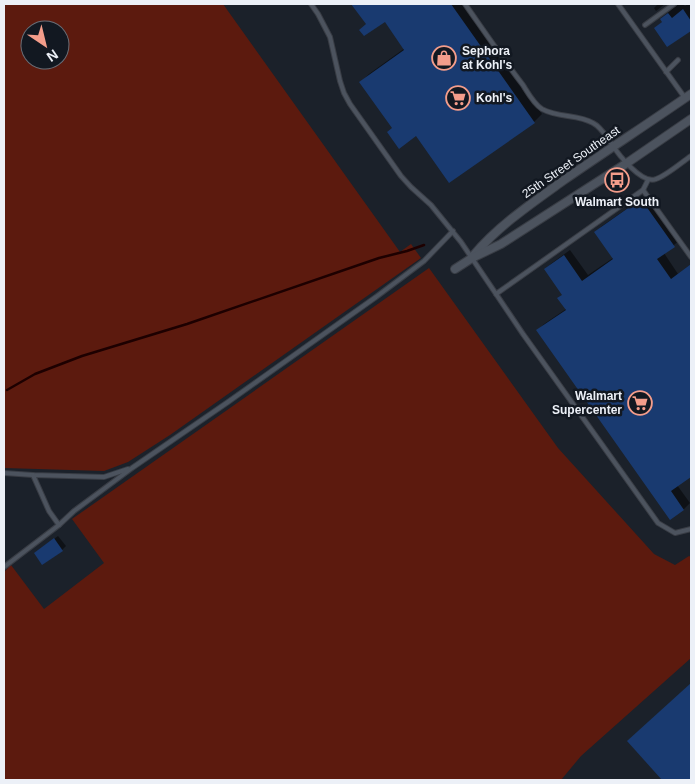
<svg xmlns="http://www.w3.org/2000/svg" width="695" height="784" viewBox="0 0 695 784" font-family="Arial,sans-serif">
  <style>
    .green { fill: #5c1a0e; fill-rule: evenodd }
    .shadow { fill: #0007 }
    .lines { fill: none; stroke-linecap: round; stroke-linejoin: round }
    .stream { stroke: #1d0000; stroke-width: 2.5 }
    .building { fill: #193a70 }
    .service-casing { stroke: #393d45; stroke-width: 6 }
    .minor-casing { stroke: #393d45; stroke-width: 10 }
    .service { stroke: #4c535e; stroke-width: 4 }
    .minor { stroke: #4c535e; stroke-width: 8 }
    .labels { text-anchor: middle; stroke-width: 5; stroke-linejoin: round; paint-order: stroke }
    .poi-label { font-size: 12px; font-weight: bold; fill: #ecf0f7; stroke: #121821; text-anchor: start }
    .street-label { font-size: 12px; fill: #ecf0f7; stroke: #121821 }
  </style>
  <rect width="100%" height="100%" fill="#1b212a"/>
  <!-- green -->
  <g class="green">
    <path d="M4 4H223L400 252 411 244 421 258 170 435 128 462 104 471 4 468ZM30 30H60V60H30Z"/>
    <polygon points="429,268 558,448 654,554 675,565 689,556 691,557 691,658 581,756 561,780 4,780 4,572 11,565 44,609 104,563 72,519"/>
  </g>
  <!-- shadow -->
  <g class="shadow">
    <polygon points="353,4 465,4 542,114 534,122 417,135 393,128 361,82 369,74 405,48 385,20 367,23"/>
    <polygon points="658,4 665,4 656,11 654,8"/>
    <polygon points="678,4 683,4 685,6 688,4 691,4 691,29 668,46 656,28 663,21 661,19"/>
    <polygon points="648,194 680,240 664,253 678,274 691,264 691,475 677,485 690,503 684,509 671,518 538,330 544,324 566,309 563,294 545,269 552,263 570,250 588,275 613,258 596,232 602,226"/>
    <polygon points="58,536 66,546 62,550 35,553"/>
    <polygon points="691,684 691,780 663,780 628,741"/>
  </g>
  <g class="lines">
    <!-- stream -->
    <polyline class="stream" points="7,390 35,374 82,356 187,324 379,258 407,251 424,245"/>
  </g>
  <!-- building -->
  <g class="building">
    <polygon points="351,4 451,4 535,123 449,183 416,136 399,149 387,132 392,128 359,82 404,50 385,22 364,36 359,30 366,24"/>
    <polygon points="683,9 691,21 691,31 667,47 654,28 662,22 660,19 668,13 672,18"/>
    <polygon points="641,199 675,247 657,259 671,279 691,264 691,477 671,491 684,510 670,520 536,330 566,310 557,298 562,295 544,269 564,255 582,281 613,259 594,232"/>
    <polygon points="54,538 63,551 42,565 34,553"/>
    <polygon points="691,683 691,780 662,780 627,741"/>
  </g>
  <g class="lines">
    <!-- service casing -->
    <g class="service-casing">
      <g id="service">
        <polyline points="311,4 318,14 330,37 340,81 344,93 350,104 401,176 411,187 431,205 461,242 523,334 658,523 675,533 691,529"/>
        <path d="M465 4C484 31 503 59 523 85 528 93 534 104 542 109 558 118 578 114 593 123 601 127 606 136 611 143 618 154 642 185 656 179 666 176 682 162 691 156"/>
        <polyline points="618,4 685,98"/>
        <polyline points="645,25 674,4"/>
        <polyline points="666,72 678,60"/>
        <polyline points="643,190 691,257"/>
        <polyline points="496,294 643,190 648,180"/>
        <polyline points="4,473 33,475 104,477 128,469"/>
        <polyline points="33,475 49,511 59,525"/>
        <polyline points="4,567 59,525 74,511 132,468 228,402 376,297 424,261 453,231"/>
      </g>
    </g>
    <!-- minor casing -->
    <g class="minor-casing">
      <g id="minor">
        <path d="M473 256C498 226 532 203 564 180 606 151 649 123 691 94"/>
        <polyline points="455,269 472,258 501,244 627,163 691,119"/>
      </g>
    </g>
    <!-- service -->
    <use href="#service" class="service"/>
    <!-- minor -->
    <use href="#minor" class="minor"/>
  </g>
  <!-- icons -->
  <defs>
    <g id="shop-ring" transform="scale(1.25)"><circle r="9.5" fill="#121821" stroke="#f49d8b" stroke-width="1.5"/><path d="M-5-2.5h2.3a2.7 3.5 0 0 1 5.4 0H5L5.5 6h-11ZM-1.5-2.5h3a1.5 2.3 0 0 0-3 0Z" fill="#f49d8b"/></g>
    <g id="supermarket-ring" transform="scale(1.25)"><circle r="9.5" fill="#121821" stroke="#f49d8b" stroke-width="1.5"/><path d="M-6-5.5h2.5l.6 2H6L4.5 2H-2.5L-4.4-4H-6ZM-1.5 3.2a1.3 1.3 0 1 0 .1 0ZM3 3.2a1.3 1.3 0 1 0 .1 0Z" fill="#f49d8b"/></g>
    <g id="bus-ring" transform="scale(1.25)"><circle r="9.5" fill="#121821" stroke="#f49d8b" stroke-width="1.5"/><path d="M-5-6H5V4H4V6H2V4H-2V6H-4V4H-5ZM-3.5-4V0h7V-4ZM-3.5 1.2v1.5H-2V1.2ZM2 1.2v1.5H3.5V1.2Z" fill="#f49d8b"/></g>
  </defs>
  <g fill-rule="evenodd">
    <use href="#shop-ring" x="444" y="58"/>
    <use href="#supermarket-ring" x="458" y="98"/>
    <use href="#bus-ring" x="617" y="180"/>
    <use href="#supermarket-ring" x="640" y="403"/>
  </g>
  <g class="labels">
    <!-- poi labels -->
    <g class="poi-label">
      <text x="462" y="55">Sephora<tspan x="462" dy="14">at Kohl's</tspan></text>
      <text x="476" y="102">Kohl's</text>
      <text x="617" y="206" text-anchor="middle">Walmart South</text>
      <text x="622" y="400" text-anchor="end">Walmart<tspan x="622" dy="14">Supercenter</tspan></text>
    </g>
    <!-- street labels -->
    <g class="street-label">
      <text transform="translate(571 162) rotate(-35)" y="4">25th Street Southeast</text>
    </g>
  </g>
  <!-- border -->
  <rect width="695" height="784" fill="none" stroke="#ecf0f7" stroke-width="10"/>
  <!-- north arrow -->
  <g transform="translate(45 45) rotate(145)"><circle r="24" fill="#121821" stroke="#696e77"/>
  <path d="M0-4L9 19L0 12L-9 19Z" fill="#f49d8b"/>
  <text y="-8" font-size="14" font-weight="bold" text-anchor="middle" fill="#ecf0f7">N</text>
  </g>
</svg>
